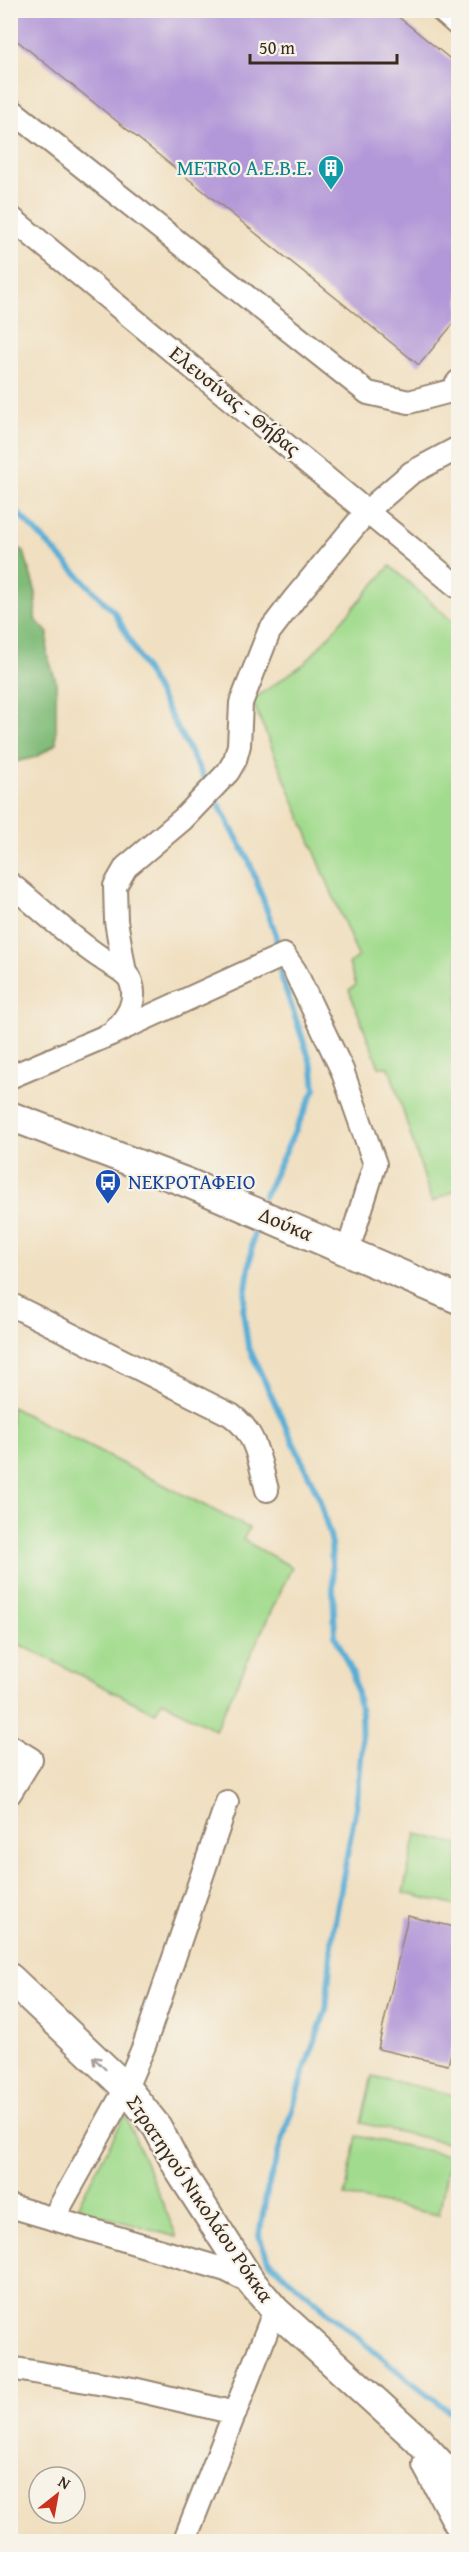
<svg xmlns="http://www.w3.org/2000/svg" width="469" height="2552" viewBox="0 0 469 2552" font-family="'Gentium Book Plus',serif">
  <style>
    .green { fill: #a1db8d; stroke: #6e8256; stroke-width: 1.5 }
    .forest { fill: #80bb78; stroke: #5e724b; stroke-width: 1.5 }
    .lines { fill: none; stroke-linecap: round; stroke-linejoin: round }
    .stream { stroke: #59add5; stroke-width: 6 }
    .building { fill: #b298d8 }
    .minor-casing { stroke: #96846f; stroke-width: 26 }
    .major-casing { stroke: #96846f; stroke-width: 32 }
    .minor { stroke: #fff; stroke-width: 22 }
    .major { stroke: #fff; stroke-width: 28 }
    .oneway { stroke: #a79f9a }
    .labels { text-anchor: middle; stroke-width: 4.5; stroke-linejoin: round; paint-order: stroke }
    .culture-label { font-size: 21px; fill: #0d838f; stroke: #f7f3e8; text-anchor: end }
    .street-label { font-size: 21px; fill: #3b2a1e; stroke: #f7f3e8 }
    .transit-label { font-size: 21px; fill: #164399; stroke: #f7f3e8; text-anchor: start }
  </style>
  <rect width="100%" height="100%" fill="#f7f3e8"/>
  <filter id="ink" filterUnits="userSpaceOnUse"><feTurbulence type="fractalNoise" baseFrequency=".0167" numOctaves="2"/><feDisplacementMap in="SourceGraphic" scale="12" xChannelSelector="R" yChannelSelector="G"/><feConvolveMatrix kernelMatrix="1 2 1 2 8 2 1 2 1" color-interpolation-filters="sRGB"/></filter>
  <filter id="wash" filterUnits="userSpaceOnUse"><feTurbulence type="fractalNoise" baseFrequency=".008" numOctaves="4" result="noise"/><feDisplacementMap in="SourceGraphic" scale="24" xChannelSelector="R" yChannelSelector="G"/><feGaussianBlur stdDeviation="1.35" result="paint"/><feColorMatrix in="noise" values="0 0 0 0 0 0 0 0 0 0 0 0 0 0 0 0 0 1.4 0 .05"/><feComposite in="paint" operator="in"/></filter>
  <g filter="url(#wash)">
    <rect width="100%" height="100%" fill="#f0dfc0"/>
    <!-- green -->
    <g class="green">
      <polygon points="390,566 458,626 458,1189 432,1202 389,1067 379,1067 349,990 356,985 349,964 358,956 252,700 305,663"/>
      <polygon points="11,1407 249,1528 243,1540 292,1567 215,1730 162,1701 155,1713 11,1640"/>
      <polygon points="416,1834 458,1844 458,1906 403,1893"/>
      <polygon points="372,2076 458,2096 458,2112 451,2144 361,2123"/>
      <polygon points="125,2115 177,2237 76,2209"/>
      <polygon points="357,2136 450,2155 439,2215 345,2196"/>
    </g>
    <!-- forest -->
    <polygon class="forest" points="10,541 24,552 36,593 35,619 48,633 47,654 56,681 56,744 36,757 11,763"/>
    <g class="lines">
      <!-- stream -->
      <g class="stream">
        <polyline points="10,505 115,613 249,861 276,935 278,952"/>
        <polyline points="264,1197 315,1089 313,1069 281,976 279,962"/>
        <polyline points="255,1225 243,1310 248,1346 318,1495 331,1539 335,1636 353,1674 361,1713 362,1746 357,1801 333,1932 326,2010 304,2071 268,2186 259,2236 268,2260 290,2280 411,2382 458,2418"/>
      </g>
    </g>
    <g id="blocks">
      <!-- building -->
      <g class="building">
        <polygon points="10,10 390,10 459,66 459,317 419,365 10,35"/>
        <polygon points="408,1916 459,1928 459,2022 448,2065 378,2049"/>
      </g>
    </g>
  </g>
  <g filter="url(#ink)">
    <use href="#blocks" fill-opacity="0" stroke="#96846f" stroke-width="1.5"/>
    <g class="lines">
      <!-- minor casing -->
      <g class="minor-casing">
        <g id="minor">
          <polyline points="441,10 458,25"/>
          <polyline points="10,109 368,393 409,402 451,391 458,382"/>
          <polyline points="10,217 458,587"/>
          <path d="M10 884C42 909 70 938 103 959 112 966 127 971 131 982 138 1002 127 1018 114 1031"/>
          <polyline points="125,973 116,921 115,886 126,867 183,819 228,772 235,760 239,745 241,703 269,632 295,598 368,510 411,473 458,448"/>
          <polyline points="10,1077 111,1034 284,955 295,971 342,1070 375,1164 348,1250"/>
          <path d="M10 1304 231 1415C257 1433 259 1461 267 1490"/>
          <polyline points="10,1746 31,1759 10,1793"/>
          <polyline points="10,2206 226,2270 252,2283"/>
          <polyline points="53,2219 126,2088 144,2046 227,1802"/>
          <polyline points="10,2368 133,2389 235,2413"/>
          <polyline points="184,2542 275,2310"/>
        </g>
      </g>
      <!-- major casing -->
      <g class="major-casing">
        <g id="major">
          <polyline points="10,1116 188,1183 458,1299"/>
          <polyline points="10,1978 126,2088 157,2127 181,2173 252,2283 275,2310 417,2439 458,2483"/>
          <polyline points="427,2465 458,2523"/>
        </g>
      </g>
      <!-- minor -->
      <use href="#minor" class="minor"/>
      <!-- major -->
      <use href="#major" class="major"/>
    </g>
    <!-- one-way arrows -->
    <defs><path id="oneway-shaft" d="M-6 0H5M1.5-3L5.5 0L1.5 3" fill="none" stroke-width="1.6" stroke-linecap="round" stroke-linejoin="round" transform="scale(1.5)"/></defs>
    <use class="oneway" href="#oneway-shaft" transform="translate(99 2063) rotate(-136)"/>
  </g>
  <!-- icons -->
  <defs>
    <g id="building-pin" transform="scale(1.35)"><path d="M0 17L-7.5 6A9.5 9.5 0 1 1 7.5 6Z" fill="#0f9aa8" stroke="#f7f3e8"/><path d="M-4-6H4V6H1V3H-1V6H-4ZM-2.5-4.3h1.7v1.8h-1.7ZM.8-4.3h1.7v1.8H.8ZM-2.5-1h1.7V.8h-1.7ZM.8-1h1.7V.8H.8Z" fill="#fff"/></g>
    <g id="bus-pin" transform="scale(1.35)"><path d="M0 17L-7.5 6A9.5 9.5 0 1 1 7.5 6Z" fill="#1a4fb4" stroke="#f7f3e8"/><path d="M-5-6H5V4H4V6H2V4H-2V6H-4V4H-5ZM-3.5-4V0h7V-4ZM-3.5 1.2v1.5H-2V1.2ZM2 1.2v1.5H3.5V1.2Z" fill="#fff"/></g>
  </defs>
  <g fill-rule="evenodd">
    <use href="#building-pin" x="331" y="168"/>
    <use href="#bus-pin" x="108" y="1182"/>
  </g>
  <g class="labels">
    <!-- culture labels -->
    <g class="culture-label">
      <text x="312" y="175">METRO Α.Ε.Β.Ε.</text>
    </g>
    <!-- street labels -->
    <g class="street-label">
      <text transform="translate(235 401) rotate(39)" y="7">Ελευσίνας - Θήβας</text>
      <text transform="translate(286 1224) rotate(23)" y="7">Δούκα</text>
      <text transform="translate(200 2199) rotate(56)" y="7">Στρατηγού Νικολάου Ρόκκα</text>
    </g>
    <!-- transit labels -->
    <g class="transit-label">
      <text x="128" y="1189">ΝΕΚΡΟΤΑΦΕΙΟ</text>
    </g>
  </g>
  <!-- margin -->
  <rect width="469" height="2552" fill="none" stroke="#f7f3e8" stroke-width="36"/>
  <!-- north arrow -->
  <g transform="translate(57 2495) rotate(31)"><circle r="28" fill="#f7f3e8" stroke="#aca397" stroke-width="1.5"/>
  <path d="M0-4.5L10 22L0 15L-10 22Z" fill="#c8321e"/>
  <text y="-9" font-size="16" font-weight="bold" text-anchor="middle" fill="#3b2a1e">N</text>
  </g>
  <!-- scale -->
  <path d="M250 54v9h147v-9" fill="none" stroke="#3b2a1e" stroke-width="3"/>
  <text x="259" y="54" font-size="18" fill="#3b2a1e" stroke="#f7f3e8" stroke-width="4.5" paint-order="stroke">50 m</text>
</svg>
